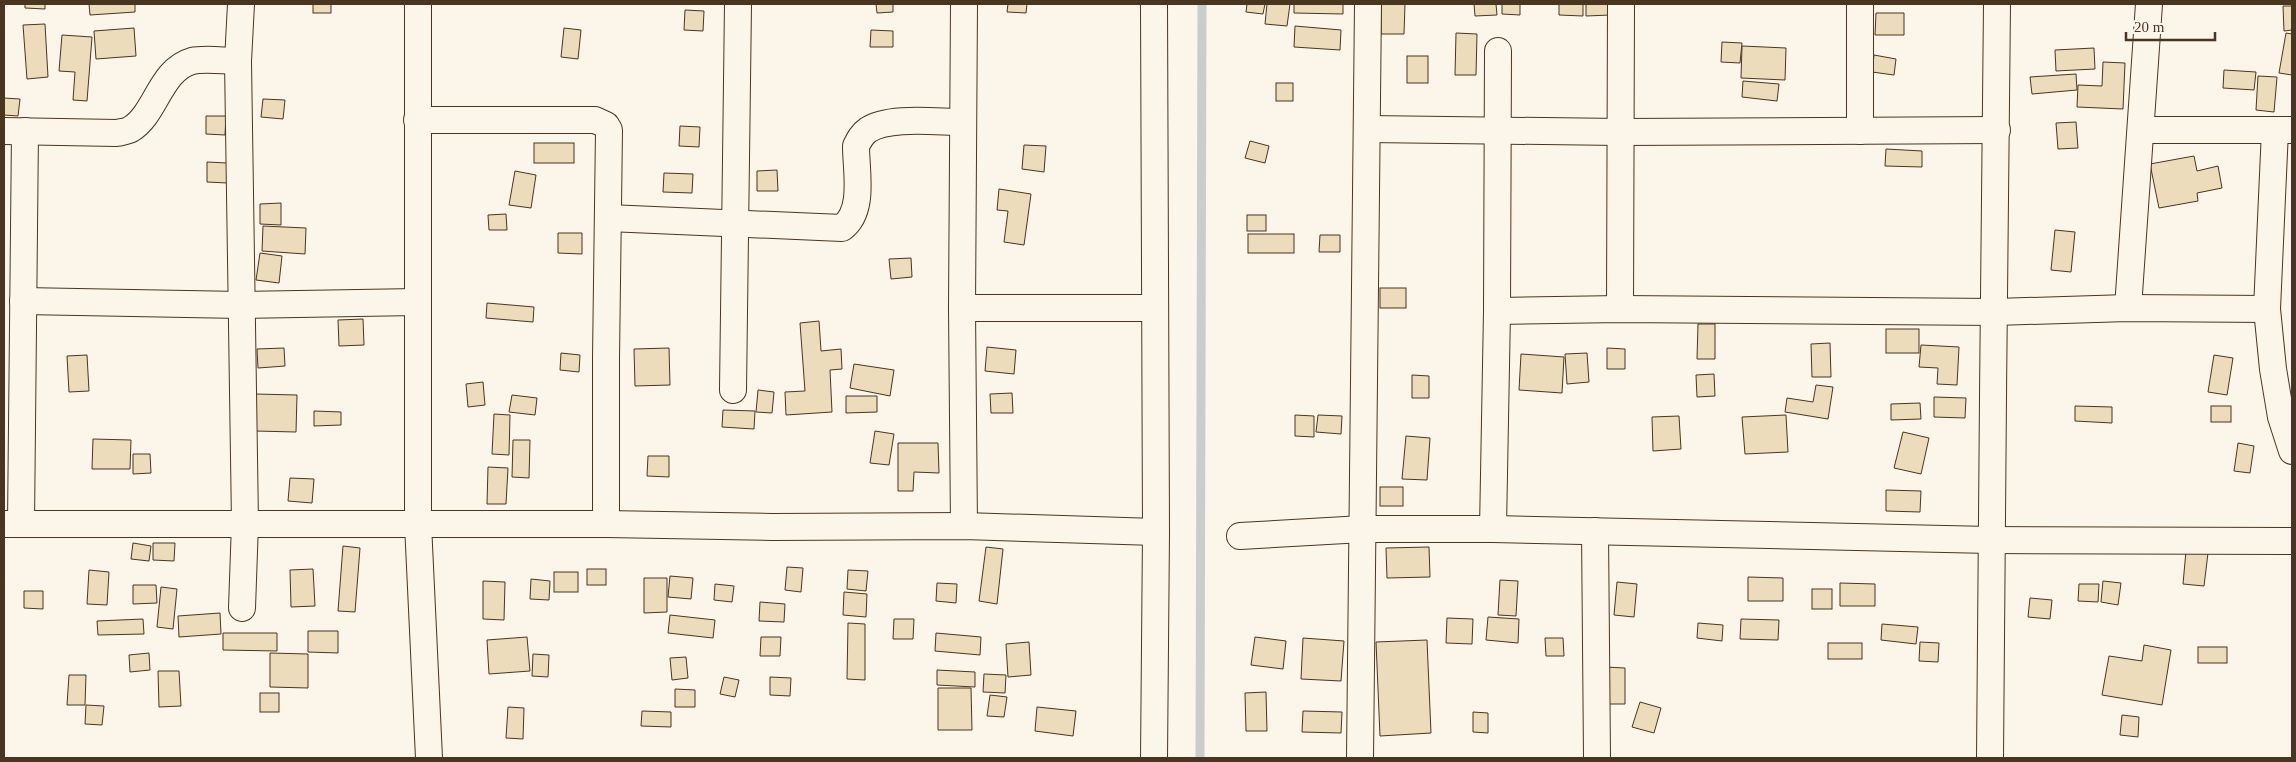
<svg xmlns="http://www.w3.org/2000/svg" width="2296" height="762" viewBox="0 0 2296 762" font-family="'Times New Roman',serif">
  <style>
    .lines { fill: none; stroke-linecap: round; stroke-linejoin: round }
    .stream { stroke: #c9cecd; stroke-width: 9 }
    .building { fill: #ecdcbc; stroke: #4a3520 }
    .minor-casing { stroke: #4a3520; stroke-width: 28 }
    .minor { stroke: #fbf6e9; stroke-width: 26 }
  </style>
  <rect width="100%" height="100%" fill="#fbf6e9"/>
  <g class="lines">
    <!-- stream -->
    <polyline class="stream" points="1200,758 1202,4"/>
  </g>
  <!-- building -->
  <g class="building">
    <polygon points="25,4 45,4 45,9 25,8"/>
    <polygon points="89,4 135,4 135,12 90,15"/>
    <rect x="313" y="4" width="18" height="9"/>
    <polygon points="876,4 893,4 893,12 877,13"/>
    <polygon points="1008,4 1027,4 1026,13 1007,12"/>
    <polygon points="1247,4 1265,4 1263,14 1246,12"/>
    <polygon points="1267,4 1290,4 1287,26 1265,24"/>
    <polygon points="1294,4 1343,4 1343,14 1294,13"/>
    <polygon points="1381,4 1405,4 1404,34 1381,34"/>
    <polygon points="1474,4 1496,4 1497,15 1475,16"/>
    <polygon points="1502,4 1520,4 1520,15 1502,14"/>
    <polygon points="1559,4 1583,4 1583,16 1559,15"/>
    <polygon points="1586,4 1610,4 1610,15 1586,16"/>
    <polygon points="2283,6 2292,6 2292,30 2284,31"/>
    <polygon points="685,10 704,11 703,31 684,30"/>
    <polygon points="1876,13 1904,13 1904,35 1875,35"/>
    <polygon points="45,24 48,77 27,79 23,25"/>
    <polygon points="1295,26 1341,30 1340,50 1294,47"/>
    <polygon points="134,28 136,56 96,59 94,31"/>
    <polygon points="564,28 581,30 578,59 561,57"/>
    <polygon points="871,30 893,31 893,47 870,47"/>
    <polygon points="1456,33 1477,34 1476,75 1455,75"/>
    <polygon points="2286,33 2292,34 2292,75 2279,73"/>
    <polygon points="62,35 92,37 87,101 73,100 75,72 59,71"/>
    <polygon points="1722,42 1742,43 1740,63 1721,62"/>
    <polygon points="1742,46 1786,48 1785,80 1741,78"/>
    <polygon points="2094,48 2095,69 2056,71 2055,50"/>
    <polygon points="1874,55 1896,59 1894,75 1872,72"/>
    <rect x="1407" y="56" width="21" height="27"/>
    <polygon points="2103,62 2125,63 2123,109 2077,107 2078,85 2102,86"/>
    <polygon points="2224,70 2256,72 2254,90 2223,88"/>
    <polygon points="2076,74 2077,90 2032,94 2030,77"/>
    <polygon points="2258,76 2277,77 2274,112 2256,110"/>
    <polygon points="1743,81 1779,84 1777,101 1742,97"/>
    <rect x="1276" y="83" width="17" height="18"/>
    <polygon points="4,98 20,99 18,116 4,115"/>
    <polygon points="263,99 285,100 283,119 261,117"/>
    <polygon points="206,116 226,116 225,135 206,134"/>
    <polygon points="2076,122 2078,148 2058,149 2056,123"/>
    <polygon points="680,126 700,127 699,147 679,146"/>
    <polygon points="1250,141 1269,146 1265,163 1245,158"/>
    <rect x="534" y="143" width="40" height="20"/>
    <polygon points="1024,145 1046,146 1044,172 1022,169"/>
    <polygon points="1886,149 1922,151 1922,167 1885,166"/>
    <polygon points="2194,156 2197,171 2218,166 2222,188 2197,193 2198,201 2159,208 2150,164"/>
    <polygon points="207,162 227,163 227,183 207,182"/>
    <polygon points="777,170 778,191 757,191 757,171"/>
    <polygon points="515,171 536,175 531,208 509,205"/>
    <polygon points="664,173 693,174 692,193 663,192"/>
    <polygon points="999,189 1031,194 1024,245 1004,242 1008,211 997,210"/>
    <polygon points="281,203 281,225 260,224 260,204"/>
    <polygon points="506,214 507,230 489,230 488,215"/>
    <rect x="1247" y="215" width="19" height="16"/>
    <polygon points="263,226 306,228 305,254 262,251"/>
    <polygon points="2055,230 2075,232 2071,272 2051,270"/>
    <polygon points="558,233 582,233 582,254 558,253"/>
    <rect x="1248" y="234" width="46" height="19"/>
    <polygon points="1320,235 1340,235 1340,252 1319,252"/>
    <polygon points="260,253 282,256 279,283 256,280"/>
    <polygon points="911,258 912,277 891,279 889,259"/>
    <rect x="1380" y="288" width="26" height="20"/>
    <polygon points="487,303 534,307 533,322 486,318"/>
    <polygon points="363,319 364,345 339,346 338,320"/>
    <polygon points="819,321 821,351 841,349 842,369 830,370 832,412 786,415 785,392 805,391 800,323"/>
    <polygon points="1698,324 1715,324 1715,359 1697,359"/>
    <rect x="1886" y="329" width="33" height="24"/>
    <polygon points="1830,343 1831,377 1812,377 1811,344"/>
    <polygon points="1921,345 1959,347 1957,385 1937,384 1938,368 1919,367"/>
    <polygon points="987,347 1016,350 1014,374 985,371"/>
    <polygon points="284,348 285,366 258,368 257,349"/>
    <polygon points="669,348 670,385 635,386 634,349"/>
    <polygon points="1607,348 1625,349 1625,369 1607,369"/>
    <polygon points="561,353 580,355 579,372 560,370"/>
    <polygon points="1587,353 1589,382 1567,384 1565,354"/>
    <polygon points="1521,354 1564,357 1562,393 1519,390"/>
    <polygon points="87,355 89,391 69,392 67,356"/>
    <polygon points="2214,355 2233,358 2227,395 2208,392"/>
    <polygon points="854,364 894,370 890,396 850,388"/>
    <polygon points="1714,374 1715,396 1697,397 1696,375"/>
    <polygon points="1412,375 1429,376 1429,398 1412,398"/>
    <polygon points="483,382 485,405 468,407 466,384"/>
    <polygon points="1816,385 1833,387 1828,419 1785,412 1787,398 1813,402"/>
    <polygon points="758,390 774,392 772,413 756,412"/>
    <polygon points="1012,393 1013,413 991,413 990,394"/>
    <polygon points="255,394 297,395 296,432 255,431"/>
    <polygon points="512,395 537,398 535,415 509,412"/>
    <polygon points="846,396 877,396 877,412 846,413"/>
    <polygon points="1934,397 1966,398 1965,418 1934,417"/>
    <polygon points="1920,403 1921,419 1891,420 1891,404"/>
    <polygon points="2075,406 2112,407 2112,423 2075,421"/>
    <rect x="2211" y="406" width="20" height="16"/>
    <polygon points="723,410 755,411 754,429 722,427"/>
    <polygon points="314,411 341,412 341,425 314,426"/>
    <polygon points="494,414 510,415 509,455 492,454"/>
    <polygon points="1295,415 1314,416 1314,437 1295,436"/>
    <polygon points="1318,415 1342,416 1341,434 1316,432"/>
    <polygon points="1786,415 1788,452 1745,454 1742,417"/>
    <polygon points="1679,416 1681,449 1653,451 1652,417"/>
    <polygon points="875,431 894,434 889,465 870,463"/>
    <polygon points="1903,432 1929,438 1921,474 1894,468"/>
    <polygon points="1406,436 1430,438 1427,480 1402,479"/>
    <polygon points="93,439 131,440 130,469 92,469"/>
    <polygon points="513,440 530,440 529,478 512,477"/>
    <polygon points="898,443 938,443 939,473 914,472 913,491 898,491"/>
    <polygon points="2238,443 2254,446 2250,473 2234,471"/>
    <polygon points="133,454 150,454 151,473 133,474"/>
    <polygon points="648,456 669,456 669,477 647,476"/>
    <polygon points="488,467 508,468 506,504 487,504"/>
    <polygon points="290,478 314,479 312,503 288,501"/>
    <rect x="1380" y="487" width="23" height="19"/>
    <polygon points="1886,490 1921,491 1920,512 1886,511"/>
    <polygon points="133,543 151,546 149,561 131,559"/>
    <polygon points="153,543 175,543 174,561 153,560"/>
    <polygon points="343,546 360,548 355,612 338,611"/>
    <polygon points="986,547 1003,549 997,604 979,601"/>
    <polygon points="1429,547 1430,577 1387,578 1386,548"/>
    <polygon points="2186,551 2208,553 2204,586 2183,584"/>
    <polygon points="787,567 803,568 801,592 785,590"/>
    <polygon points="313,569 315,606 291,607 290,570"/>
    <rect x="587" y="569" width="19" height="16"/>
    <polygon points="89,570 109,572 107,605 87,604"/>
    <polygon points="848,570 868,571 866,591 847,589"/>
    <rect x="554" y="572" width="24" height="20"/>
    <polygon points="670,576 693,578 691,599 668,597"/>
    <polygon points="1748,577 1783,578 1783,601 1748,601"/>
    <polygon points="644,578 667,578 667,612 644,613"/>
    <polygon points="531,579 550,581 549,600 530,599"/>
    <polygon points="1500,580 1518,581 1516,616 1498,615"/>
    <polygon points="483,581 505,582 504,620 483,619"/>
    <polygon points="2103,581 2121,583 2118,605 2101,602"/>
    <polygon points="1617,582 1637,584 1634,617 1614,615"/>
    <polygon points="937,583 957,584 956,603 936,601"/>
    <polygon points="1840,583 1875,584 1875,606 1840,606"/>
    <polygon points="715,584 734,586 732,602 714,600"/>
    <polygon points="2079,584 2099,584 2098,602 2078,601"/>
    <polygon points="133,585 156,585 157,603 133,604"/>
    <polygon points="161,587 177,589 173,629 157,627"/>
    <rect x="1812" y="589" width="20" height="20"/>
    <polygon points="24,591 43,591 43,609 24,608"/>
    <polygon points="844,592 867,594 866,617 843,615"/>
    <polygon points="2030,598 2052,600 2050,619 2028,617"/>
    <polygon points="760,602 785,604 784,622 759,621"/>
    <polygon points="220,613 221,634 179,637 178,616"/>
    <polygon points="670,615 715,620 713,638 668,633"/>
    <polygon points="1488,617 1519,619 1518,643 1486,640"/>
    <polygon points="1447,618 1473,619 1472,644 1446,643"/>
    <polygon points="143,619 144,634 98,635 97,621"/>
    <polygon points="894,619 914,619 913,639 893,639"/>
    <polygon points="1741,619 1779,620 1778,640 1740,639"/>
    <polygon points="848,623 865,624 865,680 847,679"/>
    <polygon points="1698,623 1723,625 1722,641 1697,638"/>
    <polygon points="1882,624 1918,627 1916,644 1881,640"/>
    <polygon points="308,631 338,631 338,653 308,652"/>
    <polygon points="223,633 277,633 277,651 223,650"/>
    <polygon points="936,633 981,637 980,655 935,651"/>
    <polygon points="527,637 530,671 489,674 487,640"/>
    <polygon points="761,637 781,637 780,656 760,656"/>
    <polygon points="1255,637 1286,641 1283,669 1251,665"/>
    <polygon points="1303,638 1344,641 1341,681 1301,679"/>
    <polygon points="1545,638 1563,638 1564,656 1546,656"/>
    <polygon points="1427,640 1431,733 1380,736 1376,642"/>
    <polygon points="1029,642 1031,675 1008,677 1006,644"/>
    <polygon points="1920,642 1939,643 1938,662 1919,661"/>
    <rect x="1828" y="643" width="34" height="16"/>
    <polygon points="2144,645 2171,650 2162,705 2102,695 2109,656 2142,661"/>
    <rect x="2198" y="647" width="29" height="16"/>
    <polygon points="149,653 150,670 130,672 129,655"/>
    <polygon points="270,653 308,654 308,688 270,687"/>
    <polygon points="533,654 549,655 548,677 532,676"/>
    <polygon points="686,657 688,678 672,680 670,658"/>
    <polygon points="1605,667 1625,668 1625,704 1605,704"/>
    <polygon points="937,670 975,672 975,687 937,685"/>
    <polygon points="158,671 179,671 181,706 159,707"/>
    <polygon points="984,674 1006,675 1005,693 983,692"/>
    <polygon points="69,675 86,675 85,705 67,705"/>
    <polygon points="724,677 739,680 735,697 720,694"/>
    <polygon points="770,677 791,678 790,696 770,695"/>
    <polygon points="938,688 971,688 972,730 938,730"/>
    <polygon points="675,689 695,690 695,707 675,707"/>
    <polygon points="1266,692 1267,731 1246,731 1245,693"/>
    <rect x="260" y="693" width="19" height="19"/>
    <polygon points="990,695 1007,697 1004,717 987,716"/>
    <polygon points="1640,702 1661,708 1654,733 1632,727"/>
    <polygon points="86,705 104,706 102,725 85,724"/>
    <polygon points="508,707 524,708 523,739 506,738"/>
    <polygon points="1037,707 1076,711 1073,736 1035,731"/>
    <polygon points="642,711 671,712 671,727 641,726"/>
    <polygon points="1303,711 1342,712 1341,733 1302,732"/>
    <polygon points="1473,712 1488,713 1488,733 1473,732"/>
    <polygon points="2122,715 2139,717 2138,737 2120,735"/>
  </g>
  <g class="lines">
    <!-- minor casing -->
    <g class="minor-casing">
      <g id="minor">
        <polyline points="241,4 238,61 245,523 242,608"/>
        <polyline points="418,4 418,524 429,758"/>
        <polyline points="964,4 962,308 964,526"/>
        <polyline points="1860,4 1860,131"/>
        <polyline points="417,120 595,120 606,125 609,130 606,358 606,524"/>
        <polyline points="1368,129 1620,132 1997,130"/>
        <polyline points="2141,130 2292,130"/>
        <polyline points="2275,130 2267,309 2273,369 2281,417 2292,451"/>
        <path d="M4 131 117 133C121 132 128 131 131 129 156 114 160 70 192 61 205 58 224 61 238 61"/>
        <path d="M608 218 842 228C865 211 856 172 856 146 859 140 862 134 868 130 888 116 937 122 962 122"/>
        <polyline points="23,301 241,305 417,302"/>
        <polyline points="962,308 1155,308"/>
        <polyline points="2128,308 2149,4"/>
        <polyline points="1620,309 1621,4"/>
        <polyline points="1497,311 1620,309 1995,312 2128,308 2267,309"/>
        <polyline points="733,390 738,4"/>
        <polyline points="4,524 606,524 772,527 964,526 1156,532"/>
        <polyline points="21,524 25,131"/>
        <polyline points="1493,529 1497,311 1498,51"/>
        <polyline points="1595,531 1597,758"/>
        <polyline points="1240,536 1363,529 1493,529 1990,540 2292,541"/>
        <polyline points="1154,758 1156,532 1154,4"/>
        <polyline points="1360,758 1368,4"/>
        <path d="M1990 758C1990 507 1996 255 1997 4"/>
      </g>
    </g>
    <!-- minor -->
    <use href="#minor" class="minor"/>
  </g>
  <!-- border -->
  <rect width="2296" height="762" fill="none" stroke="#4a3520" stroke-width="10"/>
  <!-- scale -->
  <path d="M2126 32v8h89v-8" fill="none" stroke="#4a3520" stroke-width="2.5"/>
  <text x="2134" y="32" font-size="15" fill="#4a3520" stroke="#fbf6e9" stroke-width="4" paint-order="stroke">20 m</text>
</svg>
